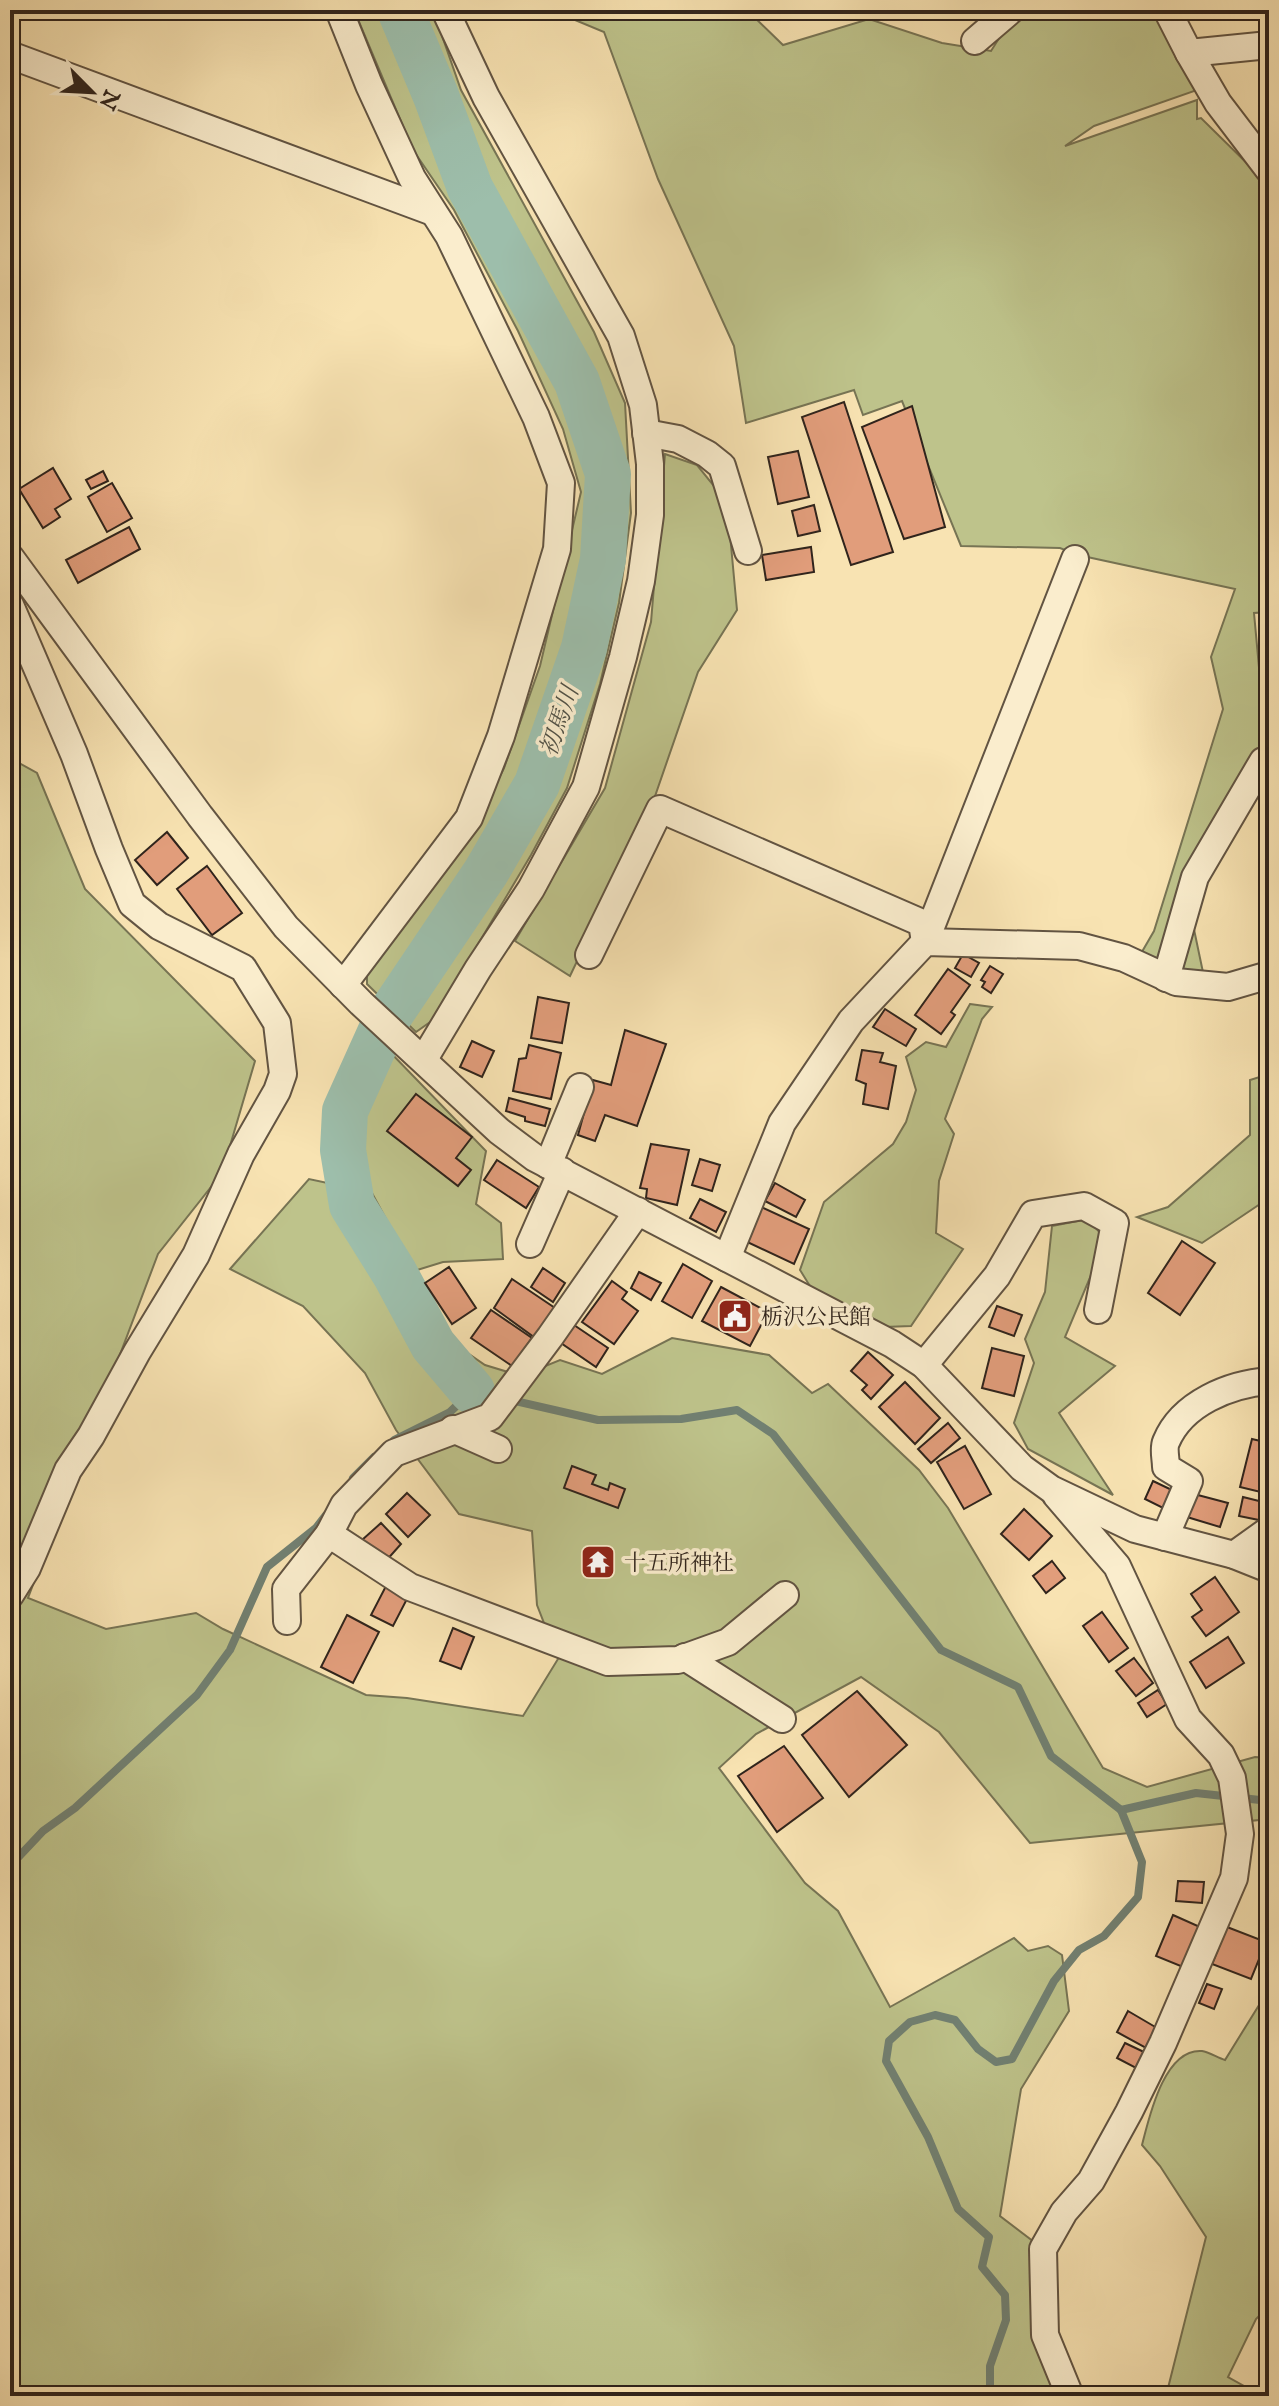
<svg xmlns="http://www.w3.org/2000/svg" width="1279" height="2406" viewBox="0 0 1279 2406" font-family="'IM FELL English','Noto Serif JP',serif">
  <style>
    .green { fill: #bec38b; stroke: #777454; stroke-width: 2 }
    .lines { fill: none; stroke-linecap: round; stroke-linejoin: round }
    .stream { stroke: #718072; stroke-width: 8 }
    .river { stroke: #9dbeab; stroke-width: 46 }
    .building { fill: #e19d7b; stroke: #30241c; stroke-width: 2 }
    .minor-casing { stroke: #625442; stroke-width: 30 }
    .minor { stroke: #faedcd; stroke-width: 26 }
    .labels { text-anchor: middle; stroke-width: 7; stroke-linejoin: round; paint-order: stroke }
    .poi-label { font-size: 22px; fill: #30241c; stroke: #faedcd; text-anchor: start }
    .water-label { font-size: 24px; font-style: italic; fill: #515247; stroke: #faedcd }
  </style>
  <rect width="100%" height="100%" fill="#f8e3b2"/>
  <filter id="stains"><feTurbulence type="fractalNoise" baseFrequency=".0025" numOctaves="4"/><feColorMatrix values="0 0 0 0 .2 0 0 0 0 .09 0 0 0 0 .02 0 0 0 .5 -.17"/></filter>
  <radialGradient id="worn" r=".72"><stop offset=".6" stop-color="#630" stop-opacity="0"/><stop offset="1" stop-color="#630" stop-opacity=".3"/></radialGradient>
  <!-- green -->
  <g class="green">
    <polygon points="354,10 433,10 461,90 594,332 625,403 631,513 619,603 600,684 567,788 531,855 433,1020 416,1032 367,984 367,969 471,834 504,768 540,666 581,492 563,429 518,331 454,210 413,150"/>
    <polygon points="551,10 747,10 783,45 869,19 942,43 991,51 1017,10 1170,10 1200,89 1094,126 1065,146 1197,100 1197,119 1201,118 1268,184 1269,612 1254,613 1266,744 1239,786 1187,896 1204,977 1139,957 1154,931 1223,709 1211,657 1235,589 1078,555 1060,548 961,546 902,401 863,415 854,390 746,423 734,346 658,179 604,32"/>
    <polygon points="665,454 697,465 727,502 737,610 698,672 654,799 570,976 515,941 605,788 651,622"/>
    <polygon points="10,758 37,773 85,889 255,1061 222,1173 158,1254 28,1598 106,1629 196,1613 223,1629 366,1695 407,1698 523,1716 558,1659 537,1605 532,1531 459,1514 396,1430 365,1373 303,1306 230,1269 309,1179 365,1191 427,1314 453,1343 485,1365 521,1376 560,1360 602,1374 672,1338 769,1355 812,1393 828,1384 919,1470 948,1508 1103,1768 1147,1787 1255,1757 1269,1758 1269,1819 1030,1843 939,1732 861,1677 756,1734 719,1768 805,1883 838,1911 890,2007 1014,1938 1028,1951 1048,1946 1062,1955 1069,2011 1021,2089 1000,2216 1042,2248 1045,2335 1077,2396 10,2396"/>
    <polygon points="970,1004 992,1007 982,1019 945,1119 954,1134 939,1181 936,1233 963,1249 911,1326 884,1327 813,1291 800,1270 824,1202 893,1144 906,1122 916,1090 906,1057 926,1042 946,1047"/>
    <polygon points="388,1050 486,1151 476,1204 501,1223 503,1259 443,1262 414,1271 365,1180 343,1150"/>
    <polygon points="1269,1074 1269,1198 1202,1243 1137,1217 1168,1207 1250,1135 1250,1080"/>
    <polygon points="1088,1219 1102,1235 1094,1268 1065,1337 1115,1366 1059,1413 1113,1495 1028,1449 1014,1423 1034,1363 1025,1339 1045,1292 1052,1226"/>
    <path d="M1269 1989V2306L1256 2319 1228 2377 1262 2396H1166L1206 2237 1160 2166 1142 2145C1149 2118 1164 2048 1202 2051 1209 2052 1218 2058 1225 2060Z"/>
  </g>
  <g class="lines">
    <!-- stream -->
    <g class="stream">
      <polyline points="394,1440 450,1412 472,1391 598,1420 681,1419 737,1410 773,1434 941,1650 1018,1687 1051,1756 1121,1810 1142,1862 1138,1897 1104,1936 1079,1950 1054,1981 1012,2059 996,2062 978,2049 955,2020 935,2015 910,2022 889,2041 886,2061 928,2137 958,2209 989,2237 982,2267 1005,2295 1006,2320 990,2366 990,2396"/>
      <polyline points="353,1478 374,1457"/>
      <polyline points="1121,1810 1196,1793 1269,1801"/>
      <polyline points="10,1866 43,1831 75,1808 197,1695 230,1650 267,1567 316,1528 326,1515"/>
    </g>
    <!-- river -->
    <polyline class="river" points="400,10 436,96 470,188 577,382 608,474 603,559 584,648 537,784 486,872 385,1022 345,1111 343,1150 352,1205 395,1274 433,1345 472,1391"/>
  </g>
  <!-- building -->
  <g class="building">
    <polygon points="844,402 893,552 851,565 802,417"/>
    <polygon points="912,406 945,527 904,539 862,427"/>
    <polygon points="798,451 809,497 778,504 768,457"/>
    <polygon points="53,468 71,499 55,509 60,517 43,528 19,489"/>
    <polygon points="103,471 108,481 91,489 86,480"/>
    <polygon points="112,483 132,518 107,532 88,497"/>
    <polygon points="814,505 820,531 798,536 792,511"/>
    <polygon points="129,527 140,549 78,583 66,560"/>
    <polygon points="811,547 814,572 766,580 762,555"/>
    <polygon points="167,832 188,858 157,885 135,860"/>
    <polygon points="207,866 242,913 212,935 177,889"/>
    <polygon points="963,954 979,963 971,977 955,968"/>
    <polygon points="990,966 1003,974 991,993 982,987 985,982 981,980"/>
    <polygon points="948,969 970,985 951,1012 955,1015 941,1034 915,1015"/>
    <polygon points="538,997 569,1003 562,1043 531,1038"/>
    <polygon points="885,1009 916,1029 906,1046 873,1027"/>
    <polygon points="625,1030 666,1044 637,1126 605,1115 595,1141 578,1135 593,1080 611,1085"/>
    <polygon points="472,1041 494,1051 482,1077 460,1067"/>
    <polygon points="529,1045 561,1053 551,1099 513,1091 519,1059 526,1058"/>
    <polygon points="862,1050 883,1053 880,1062 896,1066 888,1109 863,1104 866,1084 856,1080"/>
    <polygon points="416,1094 472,1137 456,1158 471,1170 458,1186 387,1131"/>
    <polygon points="509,1098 550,1109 545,1126 525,1121 525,1117 506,1111"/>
    <polygon points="651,1144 689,1150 677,1205 646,1198 647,1189 640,1188"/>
    <polygon points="700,1159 720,1165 712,1191 692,1185"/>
    <polygon points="497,1160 539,1187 526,1208 484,1180"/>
    <polygon points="775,1183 805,1200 796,1217 765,1201"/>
    <polygon points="700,1199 726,1212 716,1232 690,1218"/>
    <polygon points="759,1206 809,1229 794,1264 743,1240"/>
    <polygon points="1182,1241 1215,1263 1180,1315 1148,1293"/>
    <polygon points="683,1264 712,1281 692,1318 662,1301"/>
    <polygon points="449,1267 476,1308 452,1324 425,1283"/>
    <polygon points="543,1268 565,1283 553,1302 531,1287"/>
    <polygon points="639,1272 661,1283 651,1300 631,1288"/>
    <polygon points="512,1279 558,1310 538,1340 494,1308"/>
    <polygon points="612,1281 627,1292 622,1299 638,1311 614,1344 582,1322"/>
    <polygon points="721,1287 768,1312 750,1346 702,1321"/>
    <polygon points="997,1306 1022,1315 1014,1336 989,1327"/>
    <polygon points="491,1310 532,1338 512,1366 471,1338"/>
    <polygon points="571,1323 608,1348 596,1367 558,1341"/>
    <polygon points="992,1348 1024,1356 1014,1396 982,1388"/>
    <polygon points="868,1352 893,1375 871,1399 862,1390 867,1385 851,1371"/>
    <polygon points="905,1382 940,1418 915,1444 879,1407"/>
    <polygon points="948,1423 960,1438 931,1463 918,1449"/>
    <polygon points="1252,1439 1269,1443 1269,1494 1240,1487"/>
    <polygon points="965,1446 991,1494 964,1509 937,1462"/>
    <polygon points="572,1466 596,1475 592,1484 608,1490 610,1483 625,1489 618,1508 564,1488"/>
    <polygon points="1153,1481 1174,1491 1165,1509 1145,1499"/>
    <polygon points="407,1493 430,1515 408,1537 386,1514"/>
    <polygon points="1194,1494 1228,1503 1220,1527 1187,1517"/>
    <polygon points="1243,1497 1263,1502 1259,1520 1239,1516"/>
    <polygon points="1024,1509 1052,1536 1029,1560 1001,1534"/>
    <polygon points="381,1523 401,1544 385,1562 362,1540"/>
    <polygon points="1052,1561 1065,1578 1046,1593 1033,1576"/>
    <polygon points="1215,1577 1239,1612 1206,1636 1192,1617 1202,1610 1191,1594"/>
    <polygon points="386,1586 408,1597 393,1626 371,1615"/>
    <polygon points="1102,1612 1128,1648 1109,1662 1083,1626"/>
    <polygon points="347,1615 379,1632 353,1683 321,1667"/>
    <polygon points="453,1628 474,1637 461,1669 440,1661"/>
    <polygon points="1228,1637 1244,1663 1206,1688 1190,1662"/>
    <polygon points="1134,1658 1153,1683 1136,1696 1116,1671"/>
    <polygon points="1158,1690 1167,1704 1147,1717 1138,1703"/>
    <polygon points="857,1691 907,1745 849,1797 802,1735"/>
    <polygon points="784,1746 823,1798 777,1832 738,1776"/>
    <polygon points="1178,1881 1204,1882 1202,1903 1176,1901"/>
    <polygon points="1173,1915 1200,1927 1183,1967 1156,1956"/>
    <polygon points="1227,1927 1266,1942 1251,1979 1212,1964"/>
    <polygon points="1207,1984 1222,1989 1214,2009 1199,2003"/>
    <polygon points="1128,2011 1157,2028 1146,2048 1117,2032"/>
    <polygon points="1125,2043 1144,2052 1136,2068 1117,2058"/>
  </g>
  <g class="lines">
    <!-- minor casing -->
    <g class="minor-casing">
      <g id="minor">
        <polyline points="339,10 369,85 412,178 449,236 536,417 561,483 557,549 501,736 469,818 343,985"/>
        <polyline points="1167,10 1189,53 1269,45"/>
        <polyline points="975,41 1011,10"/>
        <polyline points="1189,53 1218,103 1269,170"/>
        <polyline points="10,55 433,212"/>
        <polyline points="646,433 678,439 707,454 722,466 748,551"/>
        <polyline points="10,557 200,816 286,927 361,1003 499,1131 535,1158 892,1344 924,1365 1022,1468 1051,1489 1135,1529 1234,1555 1269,1569"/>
        <polyline points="10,605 74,754 109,849 132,904 159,926 243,968 277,1023 283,1074 277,1091 241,1154 196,1255 137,1352 91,1436 68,1470 27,1568 10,1595"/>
        <polyline points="925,942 1075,559"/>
        <polyline points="589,955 660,809 922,923 925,942"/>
        <polyline points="1166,978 1195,877 1263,761"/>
        <polyline points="424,1059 478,969 531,889 586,787 623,657 641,581 650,515 650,464 643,405 621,336 486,97 445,10"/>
        <polyline points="548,1165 580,1087"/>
        <polyline points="530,1244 562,1171"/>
        <polyline points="727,1258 782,1123 851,1021 925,942 1079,946 1124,958 1176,982 1228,987 1269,975"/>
        <polyline points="924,1365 997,1276 1033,1214 1084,1206 1115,1223 1098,1310"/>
        <polyline points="453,1429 498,1449"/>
        <polyline points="1056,1495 1117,1566 1188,1719 1221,1755 1232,1778 1240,1834 1234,1878 1163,2043 1129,2112 1091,2181 1064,2212 1043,2249 1045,2335 1070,2396"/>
        <polyline points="329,1534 410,1587 608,1662 678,1660 728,1642 785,1595"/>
        <path d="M1165 1537 1189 1481 1166 1467C1166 1459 1163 1449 1166 1442 1182 1403 1230 1384 1269 1381"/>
        <polyline points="1234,1555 1269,1530"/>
        <polyline points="287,1621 286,1589 329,1534 344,1505 394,1453 490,1417 550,1337 638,1211"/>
        <polyline points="685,1657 782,1719"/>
      </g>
    </g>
    <!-- minor -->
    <use href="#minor" class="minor"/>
  </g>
  <!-- icons -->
  <defs>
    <g id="civic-square" transform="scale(1.8)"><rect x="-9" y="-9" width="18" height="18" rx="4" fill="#8f2418" stroke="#faedcd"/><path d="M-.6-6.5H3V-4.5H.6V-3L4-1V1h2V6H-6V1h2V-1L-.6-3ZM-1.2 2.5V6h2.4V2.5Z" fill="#fff"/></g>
    <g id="temple-square" transform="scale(1.8)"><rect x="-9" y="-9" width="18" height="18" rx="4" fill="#8f2418" stroke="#faedcd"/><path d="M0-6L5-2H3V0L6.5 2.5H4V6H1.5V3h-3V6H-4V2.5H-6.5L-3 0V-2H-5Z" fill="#fff"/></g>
  </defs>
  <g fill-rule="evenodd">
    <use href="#civic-square" x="735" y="1316"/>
    <use href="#temple-square" x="598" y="1562"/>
  </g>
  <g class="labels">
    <!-- poi labels -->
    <g class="poi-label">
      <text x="761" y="1324">栃沢公民館</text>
      <text x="624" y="1570">十五所神社</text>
    </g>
    <!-- water labels -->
    <g class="water-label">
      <text transform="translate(559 721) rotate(-71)" y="8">初馬川</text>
    </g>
  </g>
  <!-- margin -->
  <rect width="1279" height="2406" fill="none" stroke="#f8e3b2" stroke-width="40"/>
  <rect x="12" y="12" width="1255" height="2382" fill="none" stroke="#30241c" stroke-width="4"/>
  <rect x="20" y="20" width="1239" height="2366" fill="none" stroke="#30241c" stroke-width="2"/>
  <!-- north arrow -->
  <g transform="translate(92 92) rotate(114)" stroke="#faedcd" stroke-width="6" paint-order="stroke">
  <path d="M0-6L14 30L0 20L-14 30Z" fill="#30241c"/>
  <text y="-12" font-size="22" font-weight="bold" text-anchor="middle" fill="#30241c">N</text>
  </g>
  <rect width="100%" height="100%" filter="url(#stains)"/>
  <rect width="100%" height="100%" fill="url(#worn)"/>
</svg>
